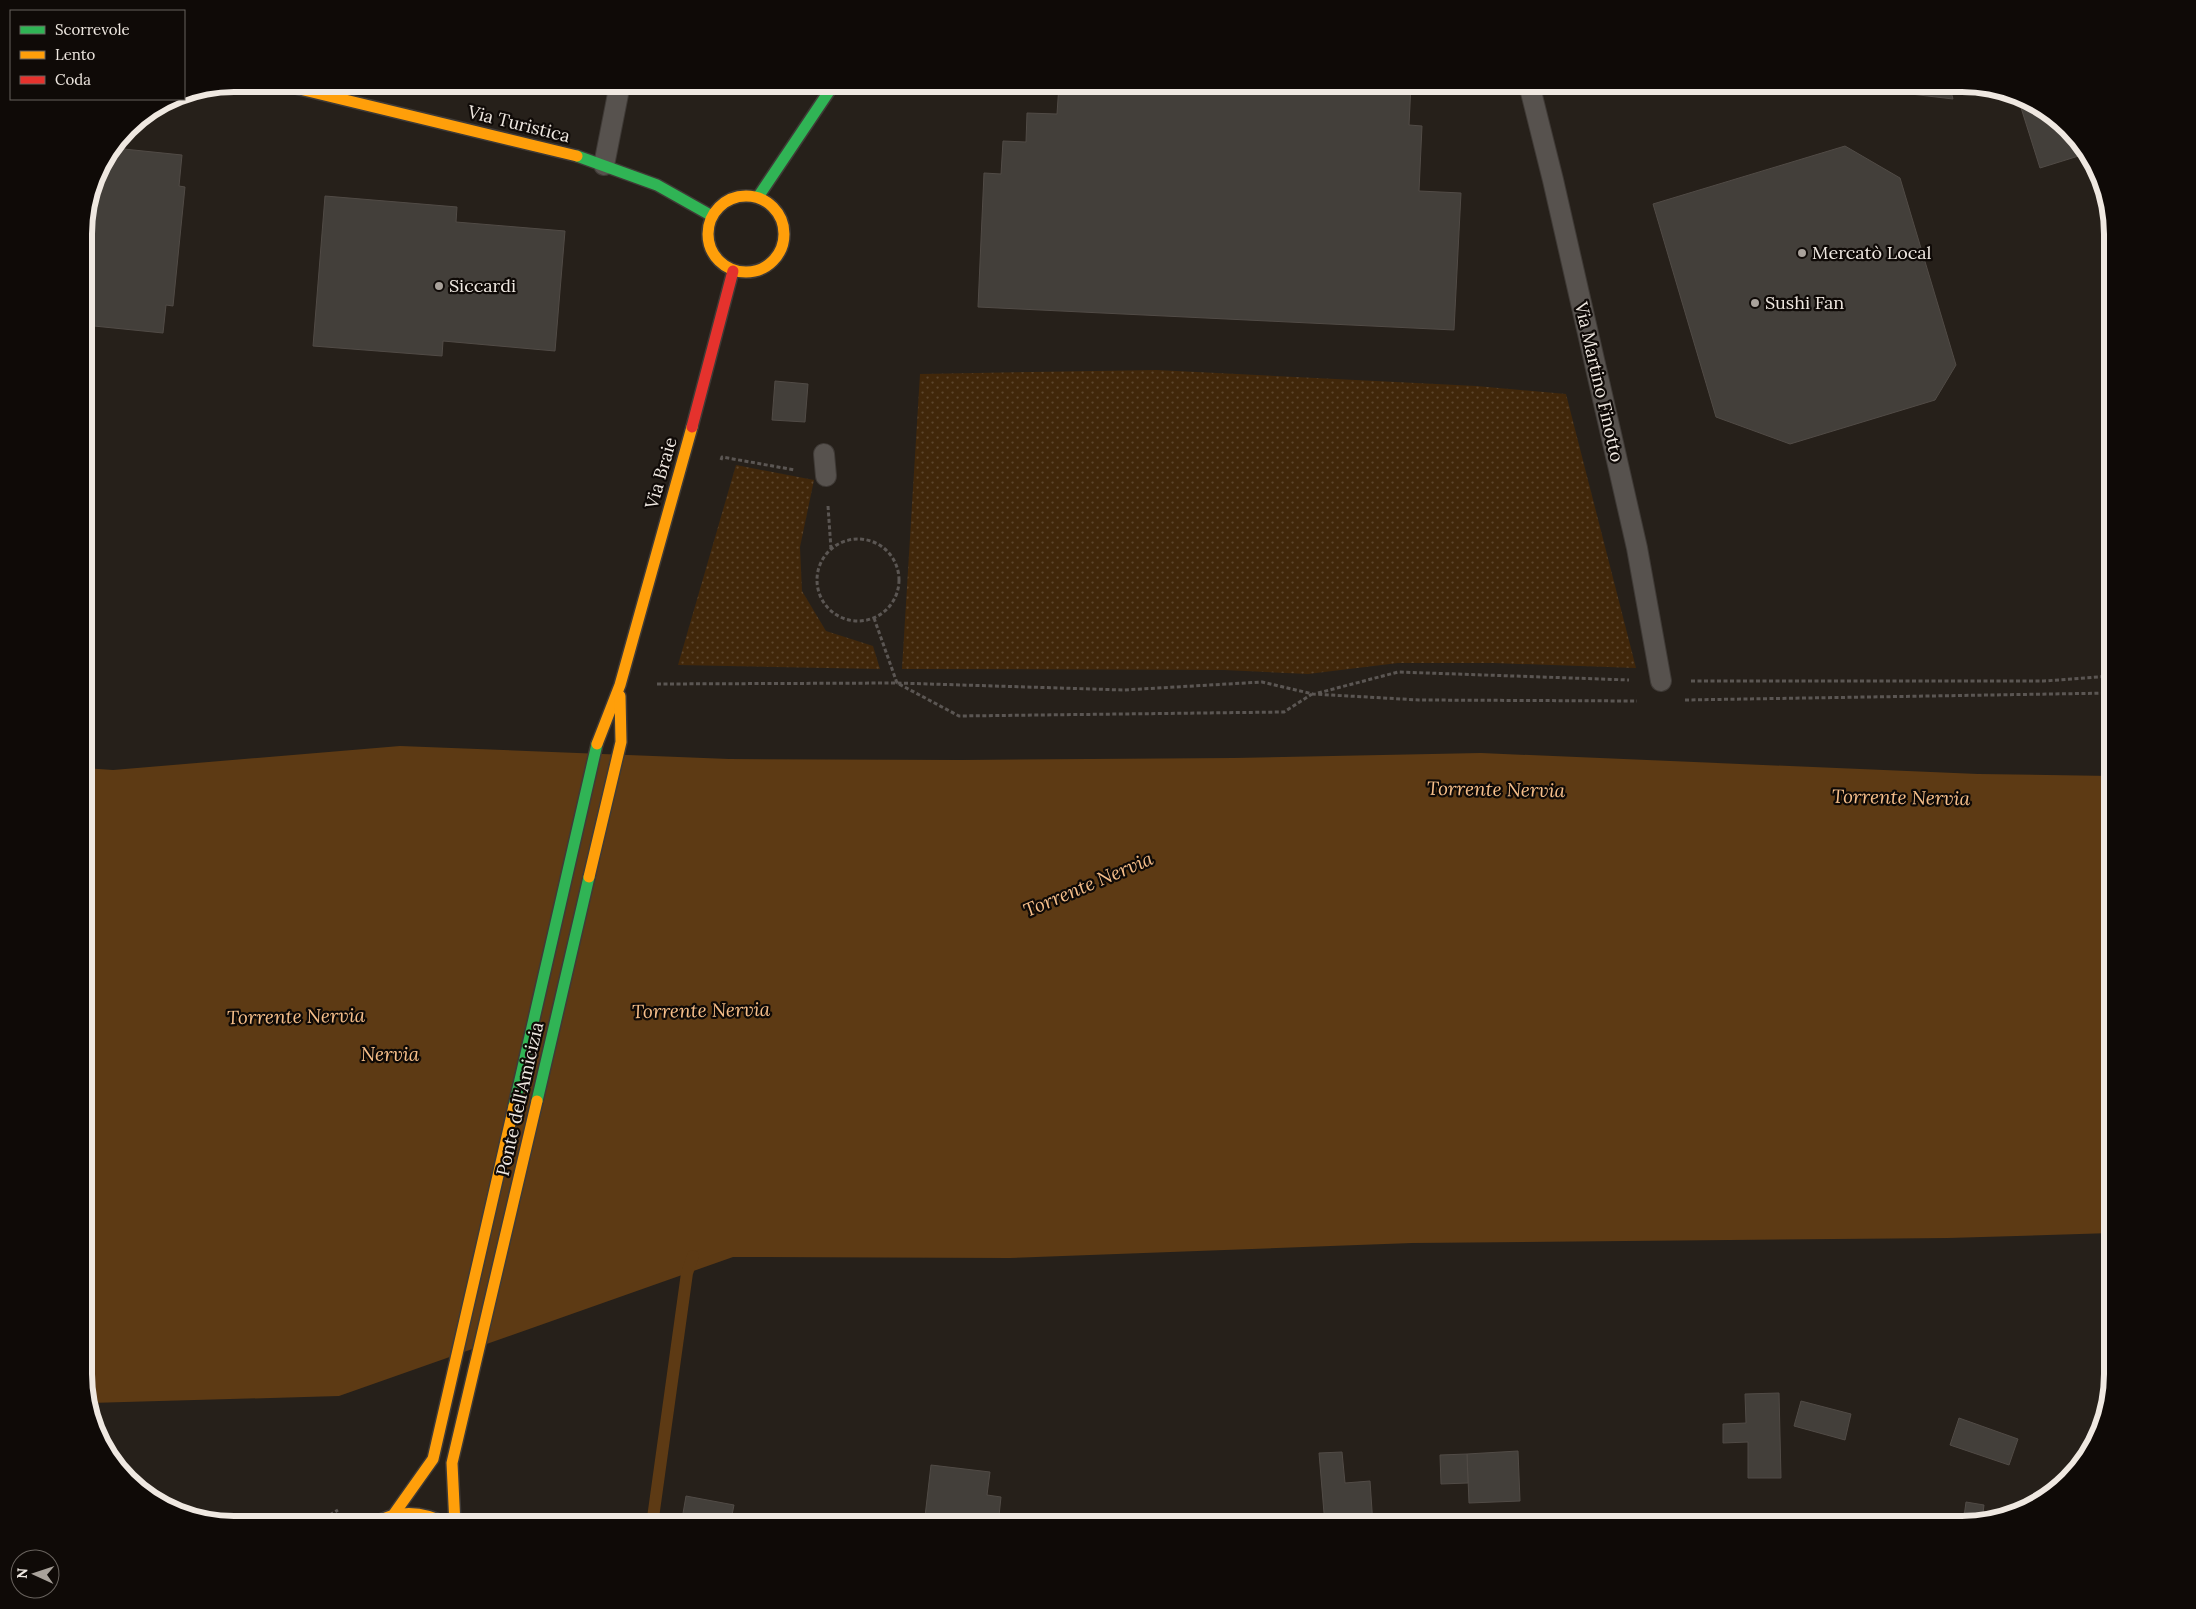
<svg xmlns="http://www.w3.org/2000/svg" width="2196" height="1609" viewBox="0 0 2196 1609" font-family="Lora,serif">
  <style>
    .green { fill: url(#green-dots) }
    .water { fill: #5d3a14 }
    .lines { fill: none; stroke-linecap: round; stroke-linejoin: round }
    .stream { stroke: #5d3a14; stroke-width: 12 }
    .building { fill: #433f3a; stroke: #514b46 }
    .lane-casing { stroke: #3f3a36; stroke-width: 22 }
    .fast-casing { stroke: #3f3a36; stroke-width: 14 }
    .slow-casing { stroke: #3f3a36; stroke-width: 14 }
    .jam-casing { stroke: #3f3a36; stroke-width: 14 }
    .path { stroke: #5b5653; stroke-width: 3; stroke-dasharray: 4 2.5; stroke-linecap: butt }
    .lane { stroke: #57524e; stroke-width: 20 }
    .fast { stroke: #30b455; stroke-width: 11 }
    .slow { stroke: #ff9f0a; stroke-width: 11 }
    .jam { stroke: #e5322d; stroke-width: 11 }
    .poi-dot { fill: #a9a29b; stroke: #0f0a07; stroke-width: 2 }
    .labels { text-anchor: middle; stroke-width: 4.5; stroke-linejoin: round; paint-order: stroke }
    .street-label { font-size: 18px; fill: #efe8e1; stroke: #0f0a07 }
    .poi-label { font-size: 18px; fill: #efe8e1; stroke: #0f0a07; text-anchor: start }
    .water-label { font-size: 19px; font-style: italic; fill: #f7bf8a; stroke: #0f0a07 }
    .rim { fill: none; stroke: #efe8e1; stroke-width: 6 }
  </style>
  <defs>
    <pattern id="green-dots" width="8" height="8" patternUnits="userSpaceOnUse" patternTransform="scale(1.25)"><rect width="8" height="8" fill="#41270a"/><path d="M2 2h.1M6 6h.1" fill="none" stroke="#5d462d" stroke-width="1.8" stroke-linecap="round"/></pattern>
  </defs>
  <rect width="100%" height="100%" fill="#26201a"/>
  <!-- green -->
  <g class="green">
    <polygon points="1156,370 1476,386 1566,394 1636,668 1494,663 1398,663 1308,674 1224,670 902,669 920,374"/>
    <polygon points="736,465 814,480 800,547 802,591 826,631 873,646 880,669 678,665"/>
  </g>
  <!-- water -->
  <polygon class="water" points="400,746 729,759 961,760 1234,758 1481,753 1978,774 2112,776 2112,1233 1948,1238 1412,1243 1010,1258 733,1257 339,1396 90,1403 84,1384 84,768 113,770"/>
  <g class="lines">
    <!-- stream -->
    <polyline class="stream" points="652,1525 687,1273 693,1256"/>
  </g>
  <!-- building -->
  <g class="building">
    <polygon points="1059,84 1411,84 1409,125 1422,126 1419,191 1461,193 1454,330 978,307 984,173 1001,174 1003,141 1026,142 1027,113 1057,114"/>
    <polygon points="1878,84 1949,84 1953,99 1877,90"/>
    <polygon points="2017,95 2053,115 2085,154 2040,168"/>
    <polygon points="1845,146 1900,178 1956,365 1935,400 1790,444 1716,417 1653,204"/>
    <polygon points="114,148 182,155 179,186 185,187 173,306 166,305 163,333 84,325 84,225 95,177"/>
    <polygon points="325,196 457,207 456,222 565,231 555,351 443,341 442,356 313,346"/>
    <polygon points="775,381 808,384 805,422 772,420"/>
    <polygon points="1779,1393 1781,1478 1748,1478 1748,1442 1723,1443 1723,1424 1746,1423 1745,1394"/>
    <polygon points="1801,1401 1851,1414 1845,1440 1794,1426"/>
    <polygon points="1959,1418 2018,1439 2009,1465 1950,1445"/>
    <polygon points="1518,1451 1520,1501 1469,1503 1467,1454"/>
    <polygon points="1342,1452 1345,1483 1370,1481 1373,1525 1325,1525 1319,1453"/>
    <polygon points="1467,1454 1468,1483 1441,1484 1440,1455"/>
    <polygon points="931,1465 990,1472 987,1495 1001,1497 998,1525 924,1525"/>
    <polygon points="686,1496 734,1505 730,1525 681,1525"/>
    <polygon points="1966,1502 1984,1505 1983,1513 2003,1515 1963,1524"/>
    <rect x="1913" y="1516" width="46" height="9"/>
  </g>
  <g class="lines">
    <!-- lane casing -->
    <g class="lane-casing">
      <g id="lane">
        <polyline points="1529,84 1553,180 1637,548 1661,681"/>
        <polyline points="604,165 618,94"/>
        <polyline points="824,454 826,476"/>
      </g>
    </g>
    <!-- fast casing -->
    <g class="fast-casing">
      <g id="fast">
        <polyline points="577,156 657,185 712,216"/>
        <polyline points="758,197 834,84"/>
        <polyline points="537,1101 589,877"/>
        <polyline points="514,1106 597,744"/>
      </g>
    </g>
    <!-- slow casing -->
    <g class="slow-casing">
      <g id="slow">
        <polyline points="279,84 577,156"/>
        <circle cx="746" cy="234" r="38"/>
        <polyline points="597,744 620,685 692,427"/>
        <polyline points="589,877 621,742 620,696"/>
        <polyline points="394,1514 433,1459 514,1106"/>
        <path d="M371 1525C397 1509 422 1510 449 1525"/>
        <polyline points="455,1525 452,1463 537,1101"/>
      </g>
    </g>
    <!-- jam casing -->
    <g class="jam-casing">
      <polyline id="jam" points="692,427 733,271"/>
    </g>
    <!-- path -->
    <g class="path">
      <polyline points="721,460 722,457 795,470"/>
      <polyline points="828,506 831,549"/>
      <circle cx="858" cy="580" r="41"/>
      <polyline points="874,618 897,683 959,716 1284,712 1312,694"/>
      <polyline points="1691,681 2044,681 2112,676"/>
      <polyline points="657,684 897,683 1124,690 1262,682 1313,694 1419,700 1637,701"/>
      <polyline points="1318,693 1398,672 1629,680"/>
      <polyline points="1685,700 2112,693"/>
      <polyline points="313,1525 338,1510"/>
    </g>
    <!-- lane -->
    <use href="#lane" class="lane"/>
    <!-- fast -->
    <use href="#fast" class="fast"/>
    <!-- slow -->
    <use href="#slow" class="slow"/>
    <!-- jam -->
    <use href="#jam" class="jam"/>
  </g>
  <!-- markers -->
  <g class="poi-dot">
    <circle cx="1802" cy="253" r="5"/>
    <circle cx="439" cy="286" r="5"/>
    <circle cx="1755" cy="303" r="5"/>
  </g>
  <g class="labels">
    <!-- street labels -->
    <g class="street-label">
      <text transform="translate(519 124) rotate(14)" y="6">Via Turistica</text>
      <text transform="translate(1599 382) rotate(77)" y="6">Via Martino Finotto</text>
      <text transform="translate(661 473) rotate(-74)" y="6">Via Braie</text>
      <text transform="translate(520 1099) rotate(-77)" y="6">Ponte dell'Amicizia</text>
    </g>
    <!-- poi labels -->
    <g class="poi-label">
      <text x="1812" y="259">Mercatò Local</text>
      <text x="449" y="292">Siccardi</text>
      <text x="1765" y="309">Sushi Fan</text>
    </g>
    <!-- water labels -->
    <g class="water-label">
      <text transform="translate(1496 789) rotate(1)" y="7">Torrente Nervia</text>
      <text transform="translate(1901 797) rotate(1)" y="7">Torrente Nervia</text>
      <text transform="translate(1088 884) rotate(-23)" y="7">Torrente Nervia</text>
      <text transform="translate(701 1010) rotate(-1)" y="7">Torrente Nervia</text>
      <text transform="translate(296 1016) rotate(-1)" y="7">Torrente Nervia</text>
      <text x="390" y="1061">Nervia</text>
    </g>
  </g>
  <!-- crop -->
  <path d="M0 0H2196V1609H0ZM234 92H1962A142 142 0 0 1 2104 234V1374A142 142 0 0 1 1962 1516H234A142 142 0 0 1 92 1374V234A142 142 0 0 1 234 92Z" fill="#0f0a07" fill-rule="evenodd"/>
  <path class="rim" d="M234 92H1962A142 142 0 0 1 2104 234V1374A142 142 0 0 1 1962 1516H234A142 142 0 0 1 92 1374V234A142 142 0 0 1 234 92Z"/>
  <!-- legend -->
  <rect x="10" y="10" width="175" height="90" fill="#0f0a07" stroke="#69635e"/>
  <rect x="20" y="26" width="25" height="8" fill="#30b455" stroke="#69635e"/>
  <text x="55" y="35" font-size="15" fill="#efe8e1">Scorrevole</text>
  <rect x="20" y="51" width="25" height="8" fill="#ff9f0a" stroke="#69635e"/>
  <text x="55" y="60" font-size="15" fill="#efe8e1">Lento</text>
  <rect x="20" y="76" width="25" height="8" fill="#e5322d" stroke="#69635e"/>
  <text x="55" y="85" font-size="15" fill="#efe8e1">Coda</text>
  <!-- north arrow -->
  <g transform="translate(35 1574) rotate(273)"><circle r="24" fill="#0f0a07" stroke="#69635e"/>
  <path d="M0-4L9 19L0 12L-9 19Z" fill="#a9a29b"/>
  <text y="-8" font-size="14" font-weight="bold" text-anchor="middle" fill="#efe8e1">N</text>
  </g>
</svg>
